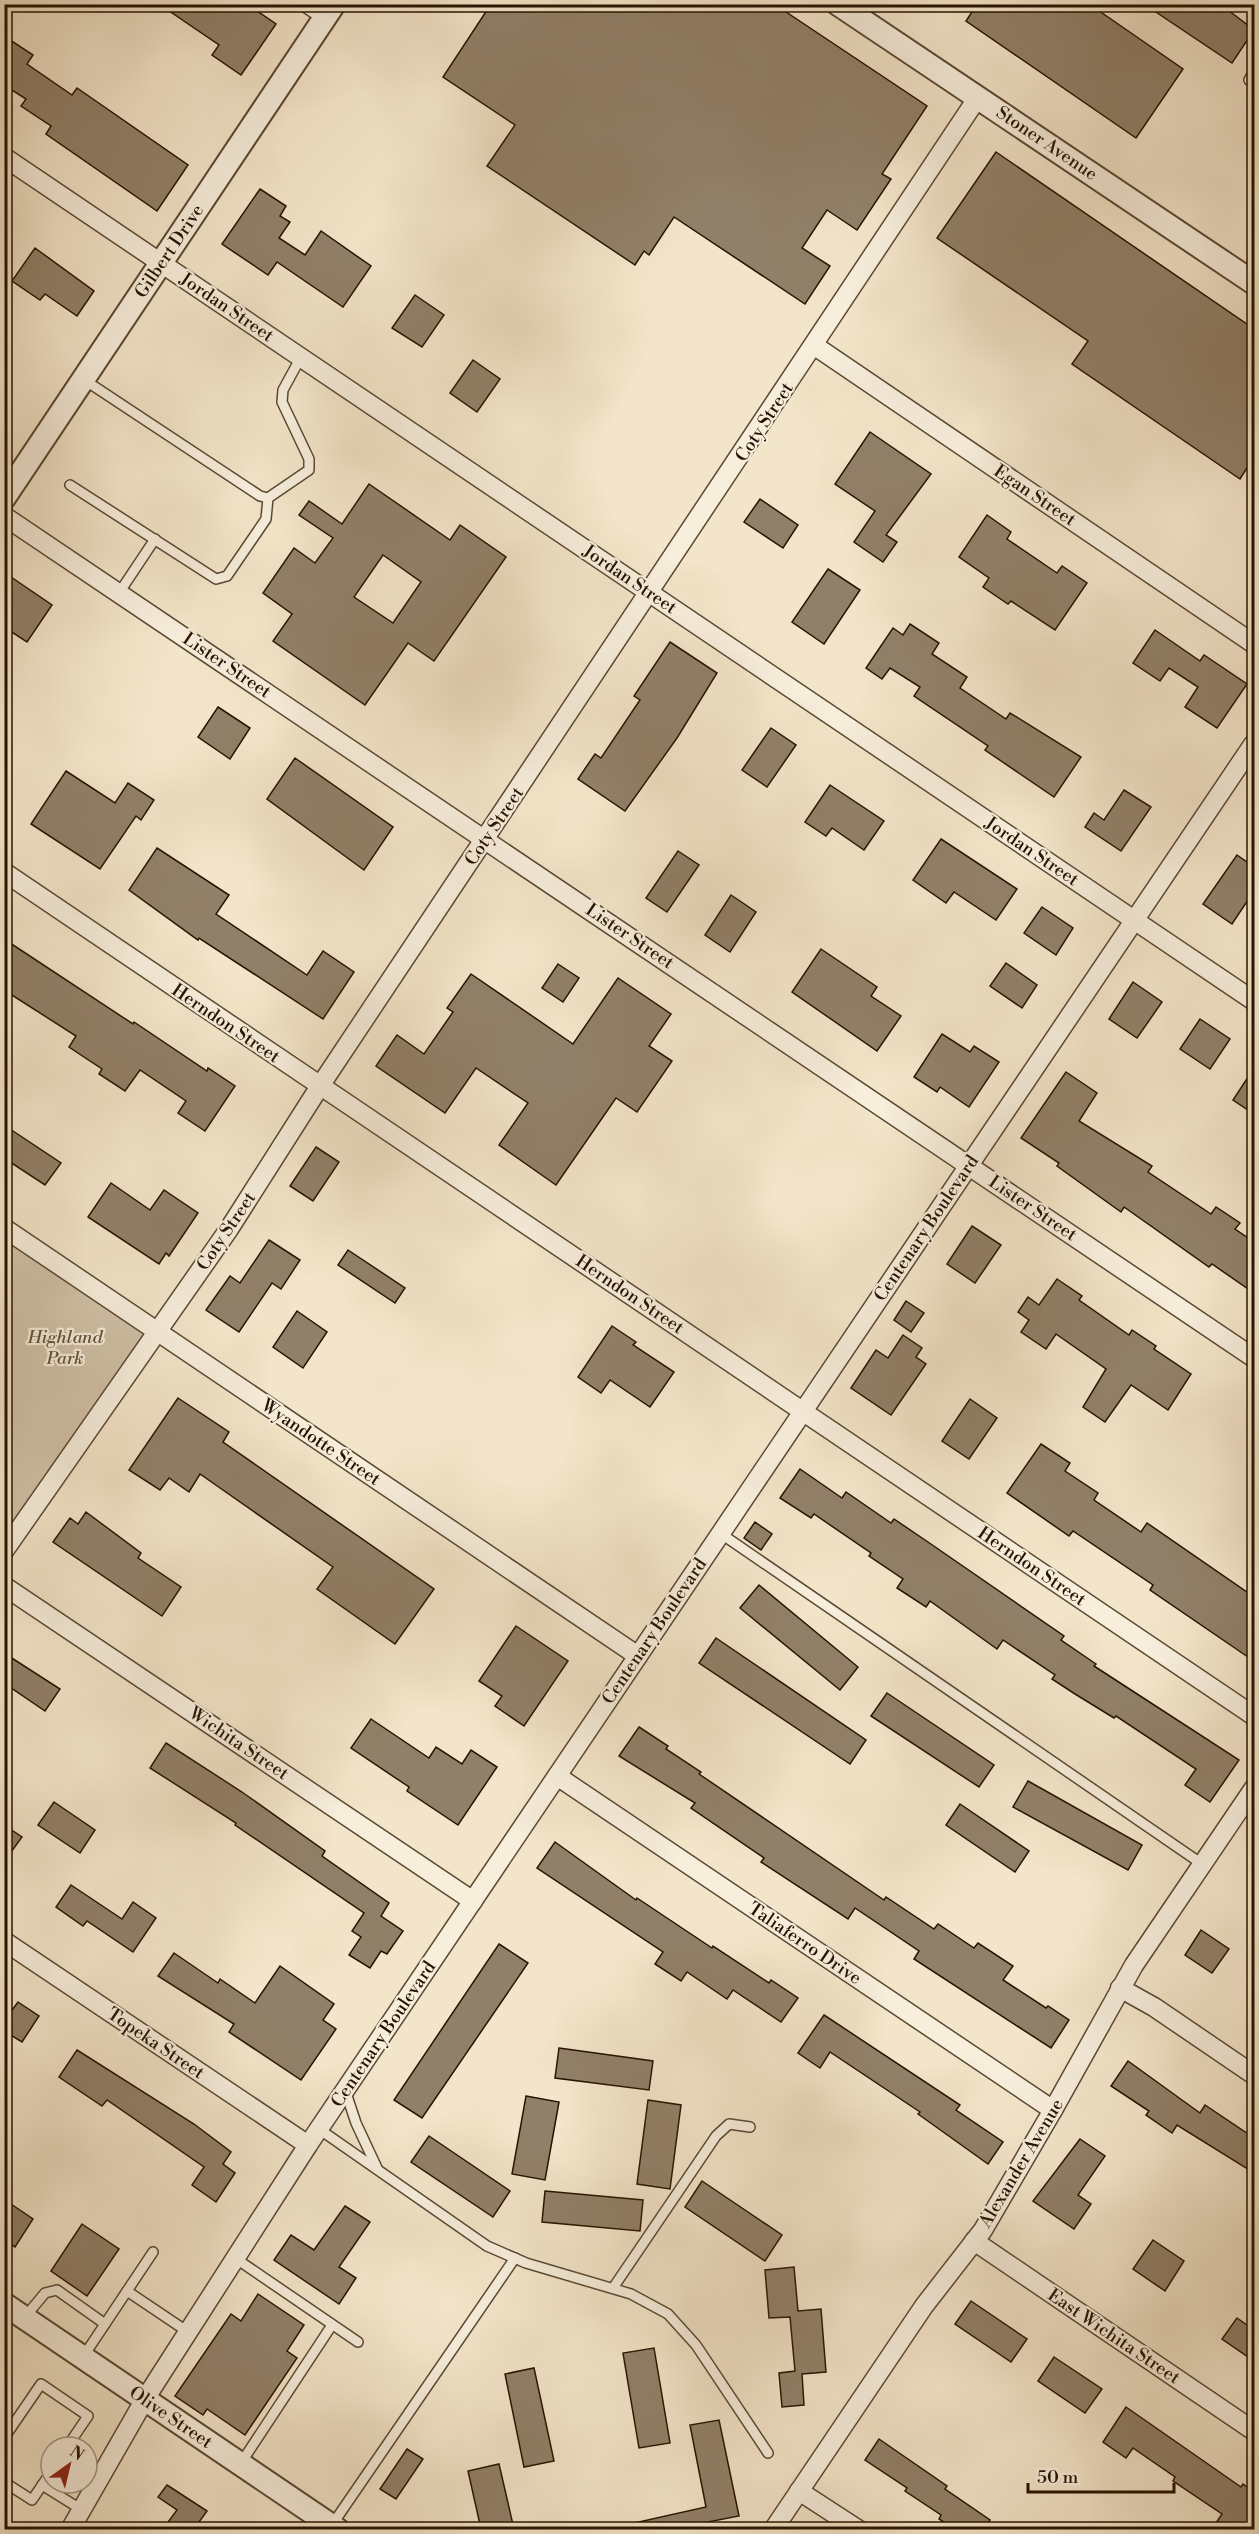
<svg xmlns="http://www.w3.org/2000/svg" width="1259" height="2534" viewBox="0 0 1259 2534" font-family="'Libre Bodoni',serif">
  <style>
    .green { fill: #d0c1a7; stroke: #7c6a54; stroke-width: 1.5 }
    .building { fill: #918069; stroke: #271300; stroke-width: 1.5; fill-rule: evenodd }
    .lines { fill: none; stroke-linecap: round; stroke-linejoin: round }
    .service-casing { stroke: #5a4832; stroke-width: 12 }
    .minor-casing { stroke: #5a4832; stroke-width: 21 }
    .tertiary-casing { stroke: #5a4832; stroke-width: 26 }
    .service { stroke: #f7eedc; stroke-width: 9 }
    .minor { stroke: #f7eedc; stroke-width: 18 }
    .tertiary { stroke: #f7eedc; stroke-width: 22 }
    .labels { text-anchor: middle; stroke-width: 4.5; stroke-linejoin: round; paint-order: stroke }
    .street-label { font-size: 18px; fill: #271300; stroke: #f7eedc }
    .park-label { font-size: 18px; font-style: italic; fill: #62503a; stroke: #f7eedc }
  </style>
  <rect width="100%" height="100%" fill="#f3e5c9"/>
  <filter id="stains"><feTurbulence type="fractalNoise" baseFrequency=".00333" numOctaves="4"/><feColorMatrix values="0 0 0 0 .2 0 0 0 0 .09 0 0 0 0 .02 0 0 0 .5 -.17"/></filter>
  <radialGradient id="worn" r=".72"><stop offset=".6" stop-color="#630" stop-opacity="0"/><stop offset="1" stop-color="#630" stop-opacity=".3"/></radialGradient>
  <!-- green -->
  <polygon class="green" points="5,1234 150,1332 5,1542"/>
  <!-- building -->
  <g class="building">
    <polygon points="159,4 247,4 276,24 241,75 212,55 219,45"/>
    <polygon points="491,4 774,4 927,106 882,174 891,179 857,230 827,210 802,248 830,266 805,304 674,217 649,255 644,251 635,265 487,166 515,125 443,77"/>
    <polygon points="977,4 1089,4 1183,69 1136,138 966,21"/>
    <polygon points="1144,4 1220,4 1254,30 1232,63"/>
    <polygon points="4,36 33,55 27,64 72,95 77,88 188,165 157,211 46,134 51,126 21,106 26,99 4,85"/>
    <polygon points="996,152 1254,329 1254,457 1240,479 1072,364 1088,341 937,238"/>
    <polygon points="260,189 286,206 280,216 290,222 279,238 305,255 321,231 371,266 343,307 277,262 268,275 222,244"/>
    <polygon points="35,248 94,291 77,316 45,294 40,300 12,281"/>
    <polygon points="415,295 444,315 422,347 392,328"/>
    <polygon points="473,360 500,379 477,412 450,393"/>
    <polygon points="870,432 931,474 886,535 897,542 883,562 854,542 875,511 835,484"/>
    <path d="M369 484 450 540 460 525 506 557 434 661 408 643 365 705 273 641 292 614 263 593 294 548 315 563 333 538 299 515 309 501 342 524ZM383 555 421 582 393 623 354 597Z"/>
    <polygon points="760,499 798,525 783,548 744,522"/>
    <polygon points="987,515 1011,532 1007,539 1057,573 1062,566 1087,583 1055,630 1011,601 1008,604 983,587 989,578 959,557"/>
    <polygon points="828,569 860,590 824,644 792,622"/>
    <polygon points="11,577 52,605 27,642 4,627 4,587"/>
    <polygon points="910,624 939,643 932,654 967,677 960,688 1006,719 1010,713 1081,757 1054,797 985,750 988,746 914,696 920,687 890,668 882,679 866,668 893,628 903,635"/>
    <polygon points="1155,630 1200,661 1204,655 1247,684 1217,728 1185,707 1198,687 1169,668 1160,681 1133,663"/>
    <polygon points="670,642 717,673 677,738 625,811 578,779 595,754 601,758 640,700 634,696"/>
    <polygon points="218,707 250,728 230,759 198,737"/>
    <polygon points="771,728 796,745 767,787 742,770"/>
    <polygon points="295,758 393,827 364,870 267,799"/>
    <polygon points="66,771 115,803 128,783 154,800 141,820 136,816 100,869 31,824"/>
    <polygon points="830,785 884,821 864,850 832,828 826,836 805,822"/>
    <polygon points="1124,790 1151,807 1121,851 1085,827 1094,813 1104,820"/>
    <polygon points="941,839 1017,889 996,920 954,892 946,903 913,880"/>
    <polygon points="157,848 229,895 216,914 307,975 323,951 354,972 323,1019 199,938 198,940 129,890"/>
    <polygon points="678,851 699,865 667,912 646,898"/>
    <polygon points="1237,855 1254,867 1254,891 1232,924 1203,904"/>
    <polygon points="731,895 756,912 730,952 705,935"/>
    <polygon points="1042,907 1073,928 1056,955 1024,933"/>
    <polygon points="4,939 133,1024 134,1022 207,1071 208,1068 235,1086 205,1131 178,1113 186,1101 140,1070 125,1091 99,1074 102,1069 69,1047 76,1036 4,990"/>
    <polygon points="821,949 877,987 871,996 901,1016 877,1051 792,992"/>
    <polygon points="1006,963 1037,985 1022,1008 990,986"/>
    <polygon points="558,964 579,978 563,1002 542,988"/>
    <polygon points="471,974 573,1044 618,978 671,1014 649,1046 672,1061 637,1112 616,1098 556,1185 499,1145 528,1103 476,1068 445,1113 376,1066 397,1035 424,1054 453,1012 447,1008"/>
    <polygon points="1133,982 1162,1002 1137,1038 1109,1019"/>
    <polygon points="1200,1019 1230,1039 1210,1069 1180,1049"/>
    <polygon points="942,1034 970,1052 974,1046 999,1062 969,1107 940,1087 937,1092 914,1077"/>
    <polygon points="1254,1068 1254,1114 1233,1100"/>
    <polygon points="1066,1072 1097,1093 1079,1121 1152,1166 1148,1172 1211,1214 1216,1207 1240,1223 1235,1229 1254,1242 1254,1293 1212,1264 1209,1267 1124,1207 1121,1212 1057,1166 1059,1163 1021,1138"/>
    <polygon points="4,1125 61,1163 45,1185 4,1158"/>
    <polygon points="316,1147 339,1162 313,1201 290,1186"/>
    <polygon points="111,1183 150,1210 164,1190 198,1213 169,1256 166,1253 159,1264 88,1217"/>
    <polygon points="972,1226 1001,1245 975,1283 947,1264"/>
    <polygon points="269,1240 300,1260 281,1289 272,1283 239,1332 206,1310 230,1276 240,1283"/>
    <polygon points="348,1250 405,1288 395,1303 338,1265"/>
    <polygon points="1057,1279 1082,1296 1079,1300 1129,1335 1132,1330 1156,1346 1154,1349 1191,1374 1168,1410 1131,1385 1105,1422 1083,1407 1106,1369 1056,1334 1046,1349 1021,1332 1029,1320 1018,1312 1028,1297 1039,1305"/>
    <polygon points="906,1301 924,1313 911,1332 894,1320"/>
    <polygon points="297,1311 327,1332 303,1368 273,1347"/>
    <polygon points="612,1326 636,1342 633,1345 674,1372 650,1407 610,1380 601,1393 578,1377"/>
    <polygon points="903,1335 922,1348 916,1357 926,1364 891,1415 851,1388 876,1350 888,1358"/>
    <polygon points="178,1398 229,1432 223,1442 434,1589 395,1644 317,1589 333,1567 200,1474 189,1492 169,1478 160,1490 129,1470"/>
    <polygon points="970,1399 997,1418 969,1459 942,1441"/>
    <polygon points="1041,1444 1070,1463 1065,1471 1098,1493 1094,1500 1141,1532 1147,1523 1254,1597 1254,1647 1248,1657 1150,1590 1153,1585 1073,1531 1069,1536 1007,1493"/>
    <polygon points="800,1469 842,1498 846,1492 891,1523 894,1519 928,1542 1064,1636 1061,1640 1096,1664 1094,1666 1239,1760 1210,1802 1185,1785 1196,1769 1116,1716 1114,1718 1075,1694 1052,1679 1055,1675 1003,1640 997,1649 930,1601 926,1607 897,1588 903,1579 869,1556 871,1553 814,1514 811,1518 780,1498"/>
    <polygon points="86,1512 141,1553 138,1558 181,1587 162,1616 53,1542 70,1518 78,1524"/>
    <polygon points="755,1522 772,1534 761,1550 744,1538"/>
    <polygon points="759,1585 858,1667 840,1690 740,1608"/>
    <polygon points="516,1626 568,1661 524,1726 495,1706 502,1696 479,1681"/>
    <polygon points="716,1638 866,1740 850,1764 699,1663"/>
    <polygon points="4,1653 60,1689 45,1711 4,1683"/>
    <polygon points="887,1693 994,1765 979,1787 871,1716"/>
    <polygon points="371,1719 429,1758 436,1747 462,1764 471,1750 497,1767 458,1825 407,1791 409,1787 351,1748"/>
    <polygon points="639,1727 668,1746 666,1749 701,1772 699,1774 884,1900 886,1897 934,1929 938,1924 974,1948 978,1943 1013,1966 1003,1980 1046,2008 1048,2006 1069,2020 1051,2048 914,1959 919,1951 855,1908 848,1919 761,1862 764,1858 691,1808 695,1803 619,1756"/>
    <polygon points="166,1743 242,1792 325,1851 322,1856 389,1903 381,1916 403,1931 387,1954 381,1951 370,1968 349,1955 361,1937 352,1931 364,1913 235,1825 236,1823 150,1768"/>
    <polygon points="1028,1781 1142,1845 1128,1870 1013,1807"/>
    <polygon points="54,1802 95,1830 80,1853 38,1825"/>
    <polygon points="960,1804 1029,1851 1015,1872 946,1825"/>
    <polygon points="4,1825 22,1837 4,1862"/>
    <polygon points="555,1842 636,1900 637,1898 712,1948 713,1946 769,1983 771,1980 798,1998 781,2022 733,1990 727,1999 687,1972 681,1981 655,1964 663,1952 537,1868"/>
    <polygon points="71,1885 122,1919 133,1902 156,1918 133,1952 87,1921 83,1926 56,1907"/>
    <polygon points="1201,1930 1229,1949 1212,1973 1185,1955"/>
    <polygon points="499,1944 528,1963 422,2118 394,2100"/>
    <polygon points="174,1953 218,1983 220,1979 255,2003 280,1966 334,2004 323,2020 336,2029 301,2080 229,2032 234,2024 158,1976"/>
    <polygon points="18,2002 39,2016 22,2042 4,2031 4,2021"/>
    <polygon points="824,2015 960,2105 956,2110 1003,2142 988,2164 918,2114 920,2112 830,2052 820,2068 798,2053"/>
    <polygon points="559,2048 653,2061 649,2090 555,2078"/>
    <polygon points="77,2050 194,2124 231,2152 223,2164 235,2173 216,2202 192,2185 204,2167 107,2100 102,2106 59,2077"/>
    <polygon points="1128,2061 1200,2113 1205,2105 1254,2138 1254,2173 1177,2125 1172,2133 1146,2115 1149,2111 1111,2086"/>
    <polygon points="526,2096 559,2102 545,2180 512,2174"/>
    <polygon points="648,2100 681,2105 670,2189 637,2184"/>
    <polygon points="429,2136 510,2191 493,2217 411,2162"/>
    <polygon points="1080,2139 1105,2156 1078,2195 1091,2204 1074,2229 1033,2201"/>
    <polygon points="702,2181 782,2235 765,2261 685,2207"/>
    <polygon points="545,2191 643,2200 640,2231 542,2222"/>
    <polygon points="11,2204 33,2219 15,2247 4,2240 4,2214"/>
    <polygon points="345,2206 370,2222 339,2267 356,2278 339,2304 274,2260 291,2235 314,2250"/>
    <polygon points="82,2224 119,2249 87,2296 51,2271"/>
    <polygon points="1153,2240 1184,2261 1165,2291 1133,2269"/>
    <polygon points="794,2267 798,2311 821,2309 826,2372 802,2374 804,2405 782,2407 779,2373 795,2371 790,2317 769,2318 765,2270"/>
    <polygon points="258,2294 304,2325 287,2351 297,2358 245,2435 207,2409 203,2415 175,2396 231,2314 241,2321"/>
    <polygon points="971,2301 1027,2339 1011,2362 955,2324"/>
    <polygon points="1237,2318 1254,2330 1254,2361 1222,2339"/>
    <polygon points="654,2348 670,2443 639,2448 623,2353"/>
    <polygon points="1054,2357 1102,2389 1085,2413 1038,2381"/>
    <polygon points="534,2368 554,2461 524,2467 505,2374"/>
    <polygon points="1126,2407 1241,2487 1243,2484 1254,2492 1254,2521 1249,2529 1212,2529 1222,2514 1173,2481 1175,2477 1133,2448 1126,2458 1103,2442"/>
    <polygon points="719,2420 739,2516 687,2526 688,2529 635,2529 634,2523 706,2507 690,2425"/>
    <polygon points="879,2439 947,2486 945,2489 990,2520 984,2529 955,2529 939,2519 941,2515 905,2491 907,2488 865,2460"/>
    <polygon points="407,2449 423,2459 396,2499 380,2489"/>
    <polygon points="499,2464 514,2529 481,2529 468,2471"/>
    <polygon points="167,2485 207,2511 194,2529 163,2529 177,2510 158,2497"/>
  </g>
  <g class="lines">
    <!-- service casing -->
    <g class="service-casing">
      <g id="service">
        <polyline points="1254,71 1249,80 1254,83"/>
        <polyline points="83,379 260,496 268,498 309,470 309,459 282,402 283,390 301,357"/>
        <polyline points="70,485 216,579 227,576 266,519 268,498"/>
        <polyline points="119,593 155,539"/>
        <polyline points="720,1533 1202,1864"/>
        <polyline points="345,2090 356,2123 377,2168"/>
        <polyline points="319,2129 487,2246 526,2263 631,2294 668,2314 696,2345 768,2453"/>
        <polyline points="235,2258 358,2342"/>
        <polyline points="613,2288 716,2136 729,2124 750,2127"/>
        <polyline points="127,2291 153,2252"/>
        <polyline points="25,2317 45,2293 57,2290 105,2324"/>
        <polyline points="83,2357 127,2291 188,2332"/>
        <polyline points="4,2438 41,2384 88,2416 67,2447"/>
        <polyline points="241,2463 332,2325"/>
        <polyline points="4,2482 32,2500 51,2472"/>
        <polyline points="42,2485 82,2510"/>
        <polyline points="332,2525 515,2258"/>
      </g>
    </g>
    <!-- minor casing -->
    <g class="minor-casing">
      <g id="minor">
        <polyline points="308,4 326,16"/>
        <polyline points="4,157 1254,1001"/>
        <polyline points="815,346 1254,644"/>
        <polyline points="4,516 1254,1358"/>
        <polyline points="4,872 1254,1716"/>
        <polyline points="4,1228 638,1656"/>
        <polyline points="4,1551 229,1229 320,1086 978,97"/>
        <polyline points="4,1586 473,1901"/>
        <polyline points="557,1776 1053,2110"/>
        <polyline points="4,1941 308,2145"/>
        <polyline points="1120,1988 1154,2007 1254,2075"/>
        <polyline points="974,2241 1254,2431"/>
        <polyline points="799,2491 859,2530"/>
        <polyline points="70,2530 145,2399 308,2145 1254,743"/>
        <polyline points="773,2530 924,2306 983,2230 1053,2110 1134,1965 1254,1788"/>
      </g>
    </g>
    <!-- tertiary casing -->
    <g class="tertiary-casing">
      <g id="tertiary">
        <polyline points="838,4 1254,283"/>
        <polyline points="4,498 334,4"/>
        <polyline points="4,2304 338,2530"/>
      </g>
    </g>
    <!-- service -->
    <use href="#service" class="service"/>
    <!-- minor -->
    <use href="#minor" class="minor"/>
    <!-- tertiary -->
    <use href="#tertiary" class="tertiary"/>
  </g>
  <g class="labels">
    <!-- street labels -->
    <g class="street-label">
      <text transform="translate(1047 143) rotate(34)" y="6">Stoner Avenue</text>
      <text transform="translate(169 251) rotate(-56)" y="6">Gilbert Drive</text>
      <text transform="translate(227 307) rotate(34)" y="6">Jordan Street</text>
      <text transform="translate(764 422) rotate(-57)" y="6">Coty Street</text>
      <text transform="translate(1035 495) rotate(34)" y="6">Egan Street</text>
      <text transform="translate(630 579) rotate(34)" y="6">Jordan Street</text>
      <text transform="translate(227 665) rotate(34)" y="6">Lister Street</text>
      <text transform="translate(494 826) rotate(-56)" y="6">Coty Street</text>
      <text transform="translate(1032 851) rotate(34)" y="6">Jordan Street</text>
      <text transform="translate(630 936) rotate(34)" y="6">Lister Street</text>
      <text transform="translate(226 1023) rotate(34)" y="6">Herndon Street</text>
      <text transform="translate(1033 1208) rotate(34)" y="6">Lister Street</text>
      <text transform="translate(926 1228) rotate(-56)" y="6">Centenary Boulevard</text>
      <text transform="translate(226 1231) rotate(-56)" y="6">Coty Street</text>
      <text transform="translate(630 1294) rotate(34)" y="6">Herndon Street</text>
      <text transform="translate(321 1442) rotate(34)" y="6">Wyandotte Street</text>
      <text transform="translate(1032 1566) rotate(34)" y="6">Herndon Street</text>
      <text transform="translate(654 1631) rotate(-56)" y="6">Centenary Boulevard</text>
      <text transform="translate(239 1743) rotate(34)" y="6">Wichita Street</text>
      <text transform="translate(805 1943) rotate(34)" y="6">Taliaferro Drive</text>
      <text transform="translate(383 2034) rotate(-56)" y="6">Centenary Boulevard</text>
      <text transform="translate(156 2043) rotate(34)" y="6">Topeka Street</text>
      <text transform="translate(1021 2163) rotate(-59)" y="6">Alexander Avenue</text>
      <text transform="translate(1114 2336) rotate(34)" y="6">East Wichita Street</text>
      <text transform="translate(171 2417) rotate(34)" y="6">Olive Street</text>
    </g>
    <!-- park labels -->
    <g class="park-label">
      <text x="65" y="1343">Highland<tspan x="65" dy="21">Park</tspan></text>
    </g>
  </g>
  <!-- margin -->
  <rect width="1259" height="2534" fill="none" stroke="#f3e5c9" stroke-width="24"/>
  <rect x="6" y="6" width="1247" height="2522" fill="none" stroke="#271300" stroke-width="3"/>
  <rect x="12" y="12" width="1235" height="2510" fill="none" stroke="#271300" stroke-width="1.5"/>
  <!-- north arrow -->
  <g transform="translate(69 2465) rotate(34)"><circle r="28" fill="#f7eedc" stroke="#a49684" stroke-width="1.5"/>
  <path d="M0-4.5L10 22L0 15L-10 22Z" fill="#8f2418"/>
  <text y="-9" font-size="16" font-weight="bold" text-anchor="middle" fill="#271300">N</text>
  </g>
  <!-- scale -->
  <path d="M1028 2483v9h146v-9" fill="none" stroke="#271300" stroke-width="3"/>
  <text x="1037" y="2483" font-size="18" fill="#271300" stroke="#f7eedc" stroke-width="4.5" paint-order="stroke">50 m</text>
  <rect width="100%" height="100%" filter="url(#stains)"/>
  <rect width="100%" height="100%" fill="url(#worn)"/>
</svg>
